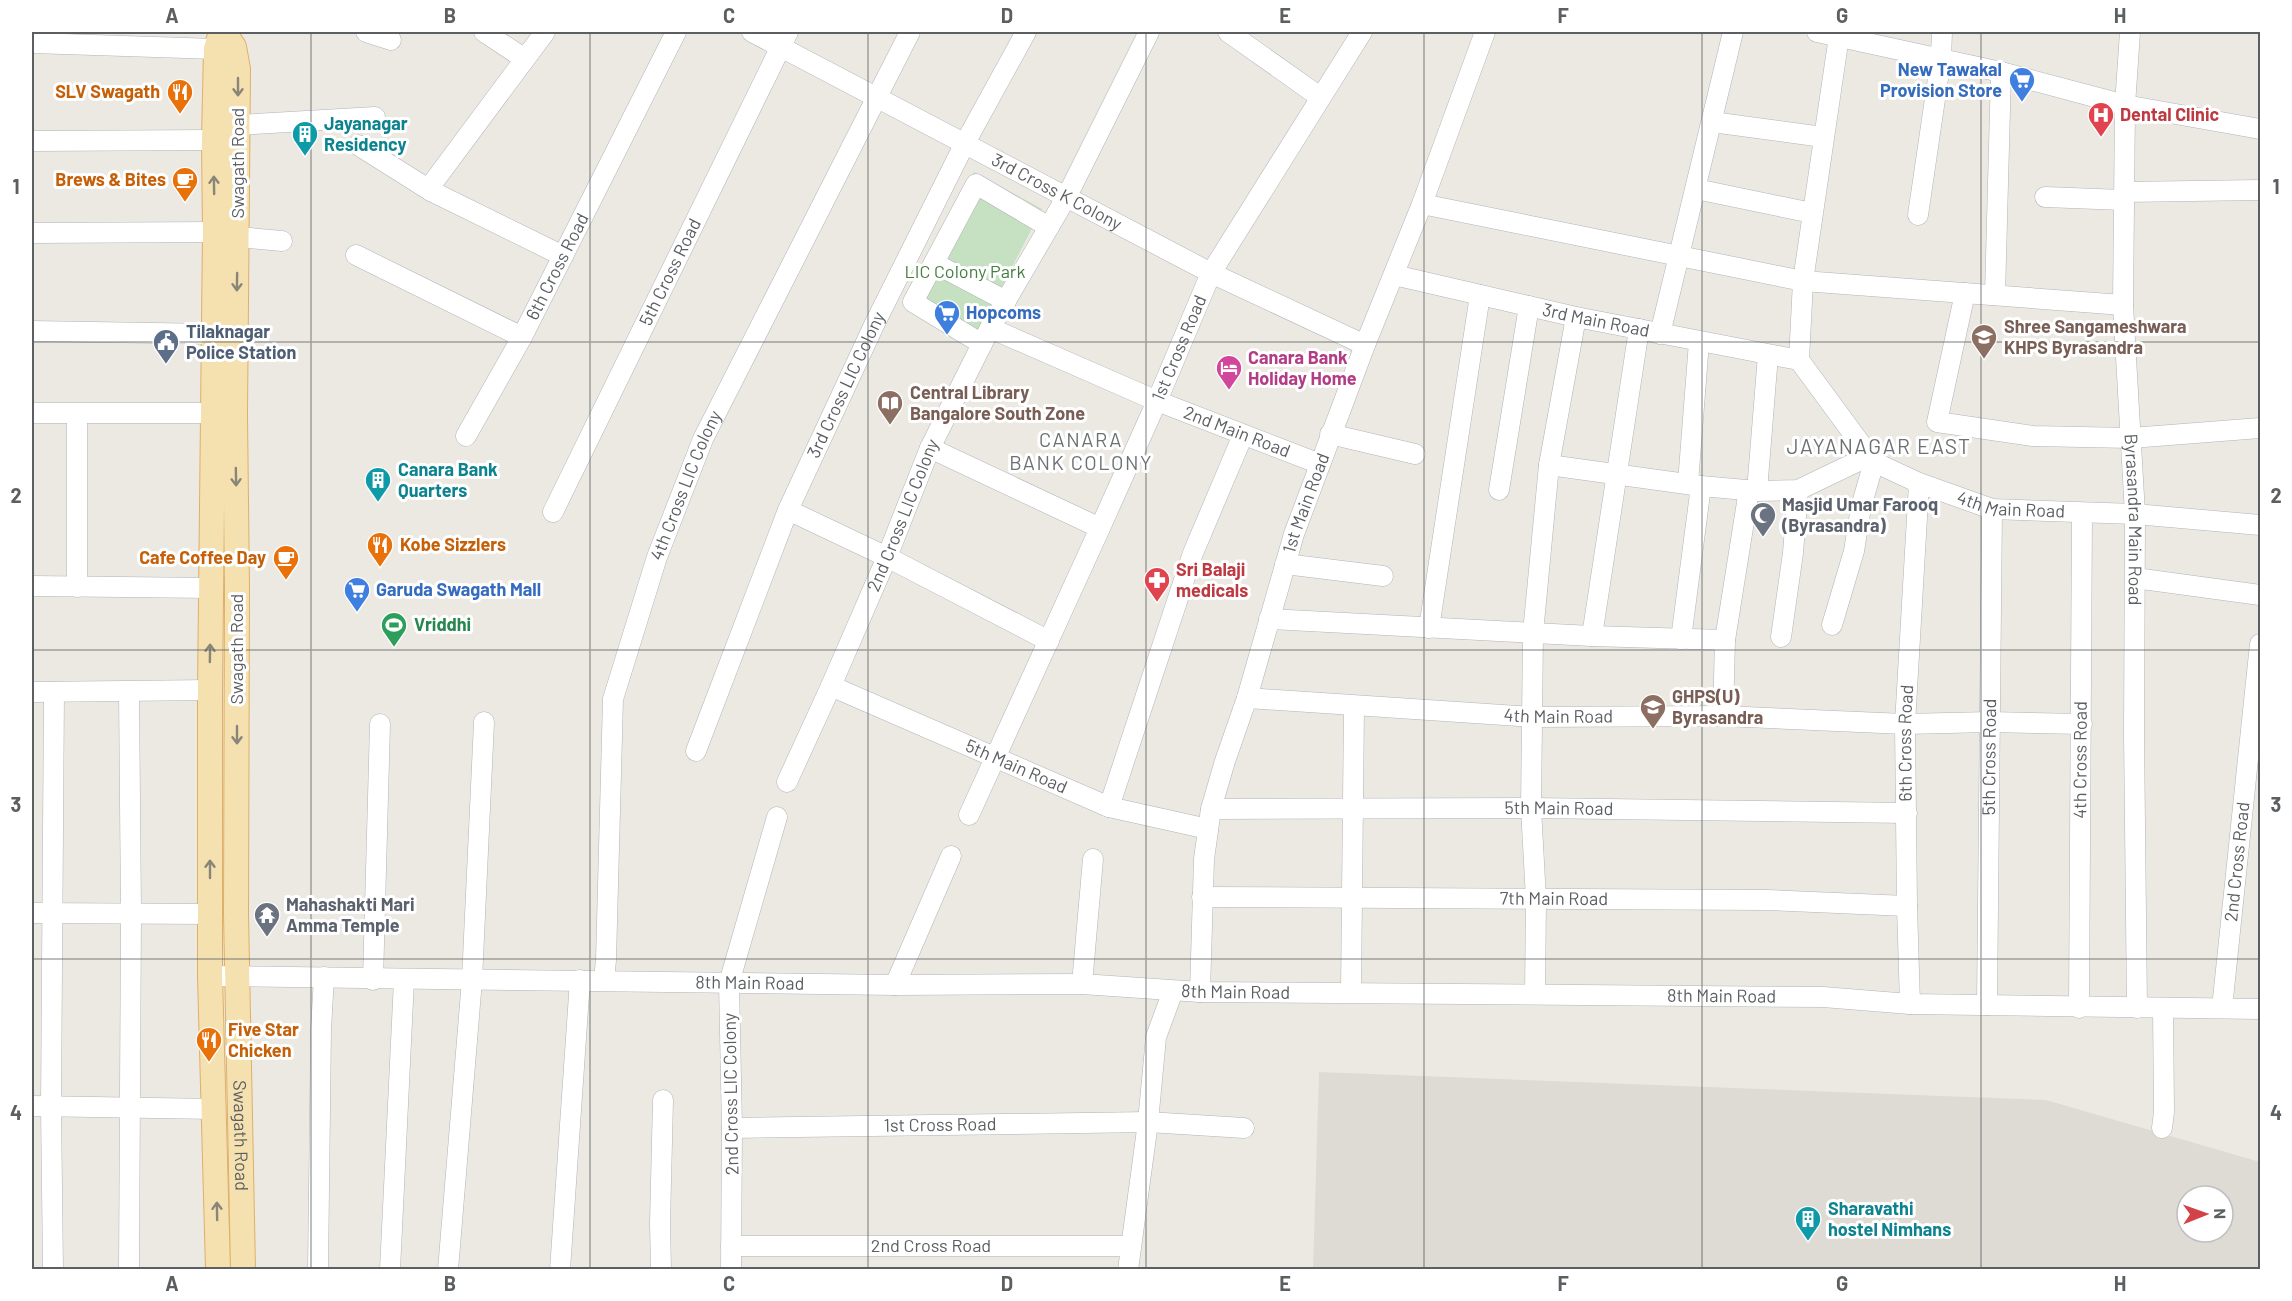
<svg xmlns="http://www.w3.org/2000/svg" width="2292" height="1301" viewBox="0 0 2292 1301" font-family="Barlow,sans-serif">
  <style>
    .education { fill: #dedad4; fill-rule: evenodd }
    .green { fill: #c6e1c2 }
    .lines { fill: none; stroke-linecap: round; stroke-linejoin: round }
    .minor-casing { stroke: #b0b4b7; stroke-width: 21 }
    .major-casing { stroke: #dfaf68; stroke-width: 26 }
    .minor { stroke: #fff; stroke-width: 20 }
    .major { stroke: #f5e0af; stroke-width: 24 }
    .oneway { stroke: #898679 }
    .grid { fill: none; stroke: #5b5f62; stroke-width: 1.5; stroke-opacity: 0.55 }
    .labels { text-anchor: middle; stroke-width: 6; stroke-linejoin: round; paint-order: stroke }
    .shop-label { font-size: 18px; font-weight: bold; fill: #366cbe; stroke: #fff; text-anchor: start }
    .food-label { font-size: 18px; font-weight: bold; fill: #c56008; stroke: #fff; text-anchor: end }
    .health-label { font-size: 18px; font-weight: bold; fill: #be3a42; stroke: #fff; text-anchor: start }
    .culture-label { font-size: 18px; font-weight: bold; fill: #0d838f; stroke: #fff; text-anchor: start }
    .street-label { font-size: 18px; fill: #5b5f62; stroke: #fff }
    .park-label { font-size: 18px; fill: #447d3f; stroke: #fff }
    .education-label { font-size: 18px; font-weight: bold; fill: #785e54; stroke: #fff; text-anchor: start }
    .service-label { font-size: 18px; font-weight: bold; fill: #4e5e75; stroke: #fff; text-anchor: start }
    .hotel-label { font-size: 18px; font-weight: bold; fill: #b23c85; stroke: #fff; text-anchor: start }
    .worship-label { font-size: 18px; font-weight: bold; fill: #5b616d; stroke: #fff; text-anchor: start }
    .leisure-label { font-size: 18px; font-weight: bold; fill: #27864d; stroke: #fff; text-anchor: start }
    .neighbourhood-label { font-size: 20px; letter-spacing: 1.5px; fill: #6c7174; stroke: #fff }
    .quarter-label { font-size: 21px; letter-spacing: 1.5px; fill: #6c7174; stroke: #fff }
    .neatline { fill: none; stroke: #5b5f62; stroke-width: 2 }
    .grid-label { font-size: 20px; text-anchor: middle; font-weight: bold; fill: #5b5f62 }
  </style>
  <rect width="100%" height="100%" fill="#ece9e3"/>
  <!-- education -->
  <path class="education" d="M1319 1072 2046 1100 2260 1162V1269L1313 1270ZM2187 1196H2223V1232H2187Z"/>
  <!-- green -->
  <polygon class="green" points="974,172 1042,209 974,341 903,304"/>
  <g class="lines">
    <!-- minor casing -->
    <g class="minor-casing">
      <g id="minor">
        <polyline points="366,32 391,40"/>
        <polyline points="484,32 525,59"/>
        <polyline points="545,32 429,188 431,191 563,256"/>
        <path id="s1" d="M752 32 1211 273 1365 345"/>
        <polyline points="1228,32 1320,97"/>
        <polyline points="1817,32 2001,72 2125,105 2260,129"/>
        <path id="s2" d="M2130 32 2125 105 2123 305 2135 514 2134 734 2137 1008"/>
        <polyline points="32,43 216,49"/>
        <polyline points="1712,122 1823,137"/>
        <polyline points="238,125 375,117"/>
        <polyline points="32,141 214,140"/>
        <polyline points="358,145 431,191"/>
        <polyline points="1696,189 1812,213"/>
        <polyline points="2124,192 2260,190"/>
        <polyline points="2045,197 2123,200"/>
        <polyline points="1422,204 1803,281 2123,305"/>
        <polyline points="1918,215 1941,58 1942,32"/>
        <polyline points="32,233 215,232"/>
        <polyline points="238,237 282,241"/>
        <path id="s3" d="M356 255 522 337 676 32"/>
        <polyline points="934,263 1006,301"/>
        <path id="s4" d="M1394 275 1576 317 1799 360"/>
        <polyline points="1965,293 1937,422 2033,436 2131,438 2260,428"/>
        <polyline points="1995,295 2001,72"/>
        <path id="s5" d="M990 328 1157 401 1320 464"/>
        <polyline points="32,331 214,334"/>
        <polyline points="1660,334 1733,32"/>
        <polyline points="982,344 913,302 976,184 1049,227"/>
        <path id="s6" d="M1799 360 1874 462 1919 483 1992 509 2135 514 2260 525"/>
        <polyline points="1799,360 1803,281 1839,36"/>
        <polyline points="32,413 213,413"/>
        <polyline points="77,414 77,587"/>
        <polyline points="1330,434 1415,454"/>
        <polyline points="466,436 522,337"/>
        <polyline points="930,448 1100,528"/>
        <polyline points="1549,465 1701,486 1757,491 1798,490 1869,456"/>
        <polyline points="1688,483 1699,342"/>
        <polyline points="1499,490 1529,306"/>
        <polyline points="1757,491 1768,355"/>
        <polyline points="788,510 887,557 1049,641"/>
        <path id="s7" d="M553 512 788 32"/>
        <polyline points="1285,564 1383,576"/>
        <polyline points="2135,578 2260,595"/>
        <polyline points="32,586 211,588"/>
        <polyline points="1269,619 1592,636 1725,640"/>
        <polyline points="1832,625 1854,551 1861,507 1874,462"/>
        <polyline points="1429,628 1480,295"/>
        <polyline points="1592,636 1639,329"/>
        <polyline points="1781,637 1793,553 1798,490"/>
        <polyline points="1681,639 1701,486"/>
        <path id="s8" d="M831 686 1109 807 1208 829"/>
        <polyline points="32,692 210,690"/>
        <path id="s9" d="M1247 698 1533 717 1723 716 1905 724 1990 722 2082 724"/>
        <polyline points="1723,716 1725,640 1749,490"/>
        <path id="s10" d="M696 751 788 510 875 323 965 143 1026 32"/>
        <path id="s11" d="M787 782 831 686 887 557 930 448 990 328 1067 196 1149 32"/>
        <polyline points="1109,807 1193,553 1243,435"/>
        <path id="s12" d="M1211 809 1531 808 1907 813"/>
        <path id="s13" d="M969 815 1100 528 1157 401 1211 273 1362 32"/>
        <path id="s14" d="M1202 897 1768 900 1907 906"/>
        <polyline points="32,913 210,914"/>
        <path id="s15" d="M210 976 895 985 1082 984 1200 992 1823 997 1910 1004 2260 1009"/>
        <polyline points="373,980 380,724"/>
        <path id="s16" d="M604 980 606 960 613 699 657 557 703 439 910 32"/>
        <polyline points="1082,984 1093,859"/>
        <polyline points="895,985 951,856"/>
        <path id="s17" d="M1200 992 1204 859 1211 809 1225 761 1247 698 1294 534 1365 345 1422 204 1485 32"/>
        <polyline points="1351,992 1354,706"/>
        <polyline points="1535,994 1536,899 1531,808 1533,633 1549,465 1576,317"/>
        <path id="s18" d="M1910 1004 1907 906 1905 724 1919 483"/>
        <path id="s19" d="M1987 1005 1992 509"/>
        <path id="s20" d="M2079 1008 2082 513"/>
        <path id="s21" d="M2222 1008 2260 644"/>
        <polyline points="32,1106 215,1109"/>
        <path id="s22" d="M732 1128 1148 1122 1244 1128"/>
        <polyline points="2162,1128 2164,1112 2163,1008"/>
        <path id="s23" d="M731 1246H1130"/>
        <polyline points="53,1270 51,1107 54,692"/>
        <polyline points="129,1270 131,913 129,692"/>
        <polyline points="318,1270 321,1029 324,977"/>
        <polyline points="390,1270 404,980"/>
        <polyline points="448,1270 472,980 484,722"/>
        <polyline points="560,1270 580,980"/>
        <polyline points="661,1270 660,1223 663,1100"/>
        <polyline points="731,1270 732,1128 729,983 777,817"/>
        <polyline points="1128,1270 1148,1122 1156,1037 1173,991"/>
      </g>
    </g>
    <!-- major casing -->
    <g class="major-casing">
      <g id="major">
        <path id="s24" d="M224 32 234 47 238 69 235 415 237 589 236 914 243 1270"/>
        <polyline points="218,1270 210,976 210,690 215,232 214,140 216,49 221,32"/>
      </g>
    </g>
    <!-- minor -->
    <use href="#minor" class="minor"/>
    <!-- major -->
    <use href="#major" class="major"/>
  </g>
  <!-- one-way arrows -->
  <defs><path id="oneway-shaft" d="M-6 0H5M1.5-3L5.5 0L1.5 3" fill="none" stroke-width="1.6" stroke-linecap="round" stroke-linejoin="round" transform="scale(1.5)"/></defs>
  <g class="oneway">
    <use href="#oneway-shaft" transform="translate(238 87) rotate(90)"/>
    <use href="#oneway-shaft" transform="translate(214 185) rotate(-91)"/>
    <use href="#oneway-shaft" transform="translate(237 282) rotate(91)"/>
    <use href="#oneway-shaft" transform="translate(236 477) rotate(89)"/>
    <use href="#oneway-shaft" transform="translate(210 653) rotate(-89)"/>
    <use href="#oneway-shaft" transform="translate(237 735) rotate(90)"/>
    <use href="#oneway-shaft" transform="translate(210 869) rotate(-90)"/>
    <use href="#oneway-shaft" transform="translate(217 1211) rotate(-91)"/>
  </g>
  <!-- grid -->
  <path class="grid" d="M311 32V1270M590 32V1270M868 32V1270M1146 32V1270M1424 32V1270M1702 32V1270M1981 32V1270M32 342H2260M32 650H2260M32 959H2260"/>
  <!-- icons -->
  <defs>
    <g id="supermarket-pin" transform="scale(1.35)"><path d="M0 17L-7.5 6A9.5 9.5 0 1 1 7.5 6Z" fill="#3f7fe0" stroke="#fff"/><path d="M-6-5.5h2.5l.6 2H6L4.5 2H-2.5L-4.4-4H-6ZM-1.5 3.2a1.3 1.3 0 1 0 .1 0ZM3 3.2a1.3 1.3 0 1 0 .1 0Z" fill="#fff"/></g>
    <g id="restaurant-pin" transform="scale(1.35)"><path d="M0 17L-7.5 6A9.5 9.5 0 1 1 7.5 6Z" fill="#e8710a" stroke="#fff"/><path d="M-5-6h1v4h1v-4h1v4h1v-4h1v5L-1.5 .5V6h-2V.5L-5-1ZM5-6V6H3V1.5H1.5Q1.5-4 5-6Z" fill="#fff"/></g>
    <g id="hospital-pin" transform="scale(1.35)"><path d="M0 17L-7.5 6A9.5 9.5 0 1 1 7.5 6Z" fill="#e0444e" stroke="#fff"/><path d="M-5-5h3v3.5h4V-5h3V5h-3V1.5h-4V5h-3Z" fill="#fff"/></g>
    <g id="building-pin" transform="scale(1.35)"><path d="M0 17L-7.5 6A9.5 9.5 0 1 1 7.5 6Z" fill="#0f9aa8" stroke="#fff"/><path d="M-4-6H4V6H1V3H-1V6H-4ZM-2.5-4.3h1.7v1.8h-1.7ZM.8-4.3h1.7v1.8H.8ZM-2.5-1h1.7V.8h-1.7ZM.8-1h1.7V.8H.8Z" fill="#fff"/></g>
    <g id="cafe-pin" transform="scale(1.35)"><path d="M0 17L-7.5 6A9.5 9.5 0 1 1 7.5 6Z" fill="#e8710a" stroke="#fff"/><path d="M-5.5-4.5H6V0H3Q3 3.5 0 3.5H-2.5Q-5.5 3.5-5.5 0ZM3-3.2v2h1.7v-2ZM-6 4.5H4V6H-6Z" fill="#fff"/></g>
    <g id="school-pin" transform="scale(1.35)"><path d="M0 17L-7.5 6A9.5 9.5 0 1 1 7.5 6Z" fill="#8d6e63" stroke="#fff"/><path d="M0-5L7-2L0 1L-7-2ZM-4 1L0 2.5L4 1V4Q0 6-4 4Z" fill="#fff"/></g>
    <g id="civic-pin" transform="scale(1.35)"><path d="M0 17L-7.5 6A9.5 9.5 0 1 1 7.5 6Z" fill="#5c6f8a" stroke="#fff"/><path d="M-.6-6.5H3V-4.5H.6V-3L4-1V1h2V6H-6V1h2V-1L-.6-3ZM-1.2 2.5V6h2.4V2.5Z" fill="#fff"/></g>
    <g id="hotel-pin" transform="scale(1.35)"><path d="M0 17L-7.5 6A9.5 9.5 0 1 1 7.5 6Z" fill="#d1479c" stroke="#fff"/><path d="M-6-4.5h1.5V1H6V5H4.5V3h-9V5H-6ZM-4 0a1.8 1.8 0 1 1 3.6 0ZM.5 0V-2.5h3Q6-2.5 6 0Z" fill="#fff"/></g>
    <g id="library-pin" transform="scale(1.35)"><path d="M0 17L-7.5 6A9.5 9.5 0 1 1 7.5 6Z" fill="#8d6e63" stroke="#fff"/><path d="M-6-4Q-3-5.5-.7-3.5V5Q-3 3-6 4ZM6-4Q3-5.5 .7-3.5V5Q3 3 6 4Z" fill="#fff"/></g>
    <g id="mosque-pin" transform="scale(1.35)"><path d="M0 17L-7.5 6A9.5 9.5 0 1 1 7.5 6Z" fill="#6b7280" stroke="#fff"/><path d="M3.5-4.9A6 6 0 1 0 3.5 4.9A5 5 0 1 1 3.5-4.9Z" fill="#fff"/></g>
    <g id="pharmacy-pin" transform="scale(1.35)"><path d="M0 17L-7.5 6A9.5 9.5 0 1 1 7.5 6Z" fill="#e0444e" stroke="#fff"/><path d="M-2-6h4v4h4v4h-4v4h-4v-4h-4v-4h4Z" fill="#fff"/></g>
    <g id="stadium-pin" transform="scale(1.35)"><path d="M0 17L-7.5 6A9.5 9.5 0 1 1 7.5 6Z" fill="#2e9e5b" stroke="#fff"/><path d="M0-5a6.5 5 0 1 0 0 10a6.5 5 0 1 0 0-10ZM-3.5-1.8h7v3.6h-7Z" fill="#fff"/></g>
    <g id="temple-pin" transform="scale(1.35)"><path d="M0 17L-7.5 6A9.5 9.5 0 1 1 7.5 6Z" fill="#6b7280" stroke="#fff"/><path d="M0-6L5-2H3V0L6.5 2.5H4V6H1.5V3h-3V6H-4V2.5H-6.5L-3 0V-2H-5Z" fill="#fff"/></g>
  </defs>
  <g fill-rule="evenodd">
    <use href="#supermarket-pin" x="2022" y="80"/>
    <use href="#restaurant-pin" x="180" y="92"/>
    <use href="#hospital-pin" x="2101" y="115"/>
    <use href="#building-pin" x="305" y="134"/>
    <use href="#cafe-pin" x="185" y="180"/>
    <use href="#supermarket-pin" x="947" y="313"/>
    <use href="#school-pin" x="1984" y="337"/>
    <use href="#civic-pin" x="166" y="342"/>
    <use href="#hotel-pin" x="1229" y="368"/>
    <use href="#library-pin" x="890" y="403"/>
    <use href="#building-pin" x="378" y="480"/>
    <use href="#mosque-pin" x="1763" y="515"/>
    <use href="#restaurant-pin" x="380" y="545"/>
    <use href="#cafe-pin" x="286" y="558"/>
    <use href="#pharmacy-pin" x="1157" y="580"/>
    <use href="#supermarket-pin" x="357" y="590"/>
    <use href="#stadium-pin" x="394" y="625"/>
    <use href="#school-pin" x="1653" y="707"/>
    <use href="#temple-pin" x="267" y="915"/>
    <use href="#restaurant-pin" x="209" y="1040"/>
    <use href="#building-pin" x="1808" y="1219"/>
  </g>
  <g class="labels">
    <!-- shop labels -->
    <g class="shop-label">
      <text x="2002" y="76" text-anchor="end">New Tawakal<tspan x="2002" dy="21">Provision Store</tspan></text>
      <text x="966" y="319">Hopcoms</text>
      <text x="376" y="596">Garuda Swagath Mall</text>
    </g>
    <!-- food labels -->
    <g class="food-label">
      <text x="160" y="98">SLV Swagath</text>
      <text x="166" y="186">Brews &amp; Bites</text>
      <text x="400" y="551" text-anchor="start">Kobe Sizzlers</text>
      <text x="266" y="564">Cafe Coffee Day</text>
      <text x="228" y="1036" text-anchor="start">Five Star<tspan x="228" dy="21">Chicken</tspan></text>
    </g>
    <!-- health labels -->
    <g class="health-label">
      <text x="2120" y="121">Dental Clinic</text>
      <text x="1176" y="576">Sri Balaji<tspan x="1176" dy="21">medicals</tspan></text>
    </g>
    <!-- culture labels -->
    <g class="culture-label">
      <text x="324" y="130">Jayanagar<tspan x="324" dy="21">Residency</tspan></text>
      <text x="398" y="476">Canara Bank<tspan x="398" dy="21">Quarters</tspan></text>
      <text x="1828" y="1215">Sharavathi<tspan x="1828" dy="21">hostel Nimhans</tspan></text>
    </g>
    <!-- street labels -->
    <g class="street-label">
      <text transform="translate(238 163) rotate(-90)" y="6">Swagath Road</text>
      <text dy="6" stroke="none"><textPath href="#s1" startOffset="344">3rd Cross K Colony</textPath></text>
      <text dy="6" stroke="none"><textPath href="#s3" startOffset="264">6th Cross Road</textPath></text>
      <text dy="6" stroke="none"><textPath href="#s7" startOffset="267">5th Cross Road</textPath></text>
      <text dy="6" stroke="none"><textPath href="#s4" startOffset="207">3rd Main Road</textPath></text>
      <text dy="6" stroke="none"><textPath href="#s13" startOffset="512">1st Cross Road</textPath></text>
      <text dy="6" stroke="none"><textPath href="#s10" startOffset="396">3rd Cross LIC Colony</textPath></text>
      <text dy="6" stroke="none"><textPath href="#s5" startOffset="268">2nd Main Road</textPath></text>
      <text dy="6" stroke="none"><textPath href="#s16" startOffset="507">4th Cross LIC Colony</textPath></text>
      <text dy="6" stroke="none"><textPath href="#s17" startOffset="504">1st Main Road</textPath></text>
      <text dy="6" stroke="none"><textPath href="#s6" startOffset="272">4th Main Road</textPath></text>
      <text dy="6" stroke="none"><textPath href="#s11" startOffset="291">2nd Cross LIC Colony</textPath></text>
      <text dy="6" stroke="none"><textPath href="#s2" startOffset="488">Byrasandra Main Road</textPath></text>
      <text transform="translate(237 649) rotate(-90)" y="6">Swagath Road</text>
      <text dy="6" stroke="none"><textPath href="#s9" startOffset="312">4th Main Road</textPath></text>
      <text dy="6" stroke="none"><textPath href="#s18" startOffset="261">6th Cross Road</textPath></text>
      <text dy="6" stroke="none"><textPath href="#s19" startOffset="248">5th Cross Road</textPath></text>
      <text dy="6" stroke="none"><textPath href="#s20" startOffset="248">4th Cross Road</textPath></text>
      <text dy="6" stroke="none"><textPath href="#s8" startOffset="202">5th Main Road</textPath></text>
      <text dy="6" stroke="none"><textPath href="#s12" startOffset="348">5th Main Road</textPath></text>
      <text dy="6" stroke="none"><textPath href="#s21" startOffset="147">2nd Cross Road</textPath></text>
      <text dy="6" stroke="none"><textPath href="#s14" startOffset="352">7th Main Road</textPath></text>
      <text dy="6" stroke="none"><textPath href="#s15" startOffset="540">8th Main Road</textPath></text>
      <text dy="6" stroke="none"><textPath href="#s15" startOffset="1026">8th Main Road</textPath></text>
      <text dy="6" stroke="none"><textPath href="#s15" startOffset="1512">8th Main Road</textPath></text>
      <text transform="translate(731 1094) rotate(-91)" y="6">2nd Cross LIC Colony</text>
      <text dy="6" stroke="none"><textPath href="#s22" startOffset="208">1st Cross Road</textPath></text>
      <text dy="6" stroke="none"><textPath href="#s24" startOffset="1107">Swagath Road</textPath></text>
      <text dy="6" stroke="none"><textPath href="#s23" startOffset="200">2nd Cross Road</textPath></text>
    </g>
    <!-- park labels -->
    <g class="park-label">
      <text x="965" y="278">LIC Colony Park</text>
    </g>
    <!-- education labels -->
    <g class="education-label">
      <text x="2004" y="333">Shree Sangameshwara<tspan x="2004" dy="21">KHPS Byrasandra</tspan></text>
      <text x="910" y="399">Central Library<tspan x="910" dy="21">Bangalore South Zone</tspan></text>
      <text x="1672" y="703">GHPS(U)<tspan x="1672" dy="21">Byrasandra</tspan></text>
    </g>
    <!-- service labels -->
    <g class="service-label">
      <text x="186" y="338">Tilaknagar<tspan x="186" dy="21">Police Station</tspan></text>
    </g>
    <!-- hotel labels -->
    <g class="hotel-label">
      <text x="1248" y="364">Canara Bank<tspan x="1248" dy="21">Holiday Home</tspan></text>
    </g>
    <!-- worship labels -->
    <g class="worship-label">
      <text x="1782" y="511">Masjid Umar Farooq<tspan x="1782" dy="21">(Byrasandra)</tspan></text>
      <text x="286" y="911">Mahashakti Mari<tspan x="286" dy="21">Amma Temple</tspan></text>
    </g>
    <!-- leisure labels -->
    <g class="leisure-label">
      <text x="414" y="631">Vriddhi</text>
    </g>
    <!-- neighbourhood labels -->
    <g class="neighbourhood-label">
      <text x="1081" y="447">CANARA<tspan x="1081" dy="23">BANK COLONY</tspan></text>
    </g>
    <!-- quarter labels -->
    <g class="quarter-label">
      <text x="1879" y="454">JAYANAGAR EAST</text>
    </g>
  </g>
  <!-- border -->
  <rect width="2292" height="1301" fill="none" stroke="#ffffff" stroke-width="66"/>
  <!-- north arrow -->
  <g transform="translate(2205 1214) rotate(89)"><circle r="28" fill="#ffffff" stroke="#bdbfc0" stroke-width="1.5"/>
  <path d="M0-4.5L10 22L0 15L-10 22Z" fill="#d34249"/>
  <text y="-9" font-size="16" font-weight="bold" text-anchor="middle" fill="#5b5f62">N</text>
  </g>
  <rect x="33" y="33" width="2226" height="1235" class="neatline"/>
  <g class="grid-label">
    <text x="172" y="23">A</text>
    <text x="450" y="23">B</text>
    <text x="729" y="23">C</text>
    <text x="1007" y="23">D</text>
    <text x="1285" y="23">E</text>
    <text x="1563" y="23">F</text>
    <text x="1842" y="23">G</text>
    <text x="2120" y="23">H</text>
    <text x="16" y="194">1</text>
    <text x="2276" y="194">1</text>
    <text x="16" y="503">2</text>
    <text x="2276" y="503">2</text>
    <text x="16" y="812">3</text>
    <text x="2276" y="812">3</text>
    <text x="16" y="1120">4</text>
    <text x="2276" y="1120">4</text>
    <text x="172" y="1291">A</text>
    <text x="450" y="1291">B</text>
    <text x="729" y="1291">C</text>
    <text x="1007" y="1291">D</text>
    <text x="1285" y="1291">E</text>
    <text x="1563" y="1291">F</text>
    <text x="1842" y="1291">G</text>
    <text x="2120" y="1291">H</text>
  </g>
</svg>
